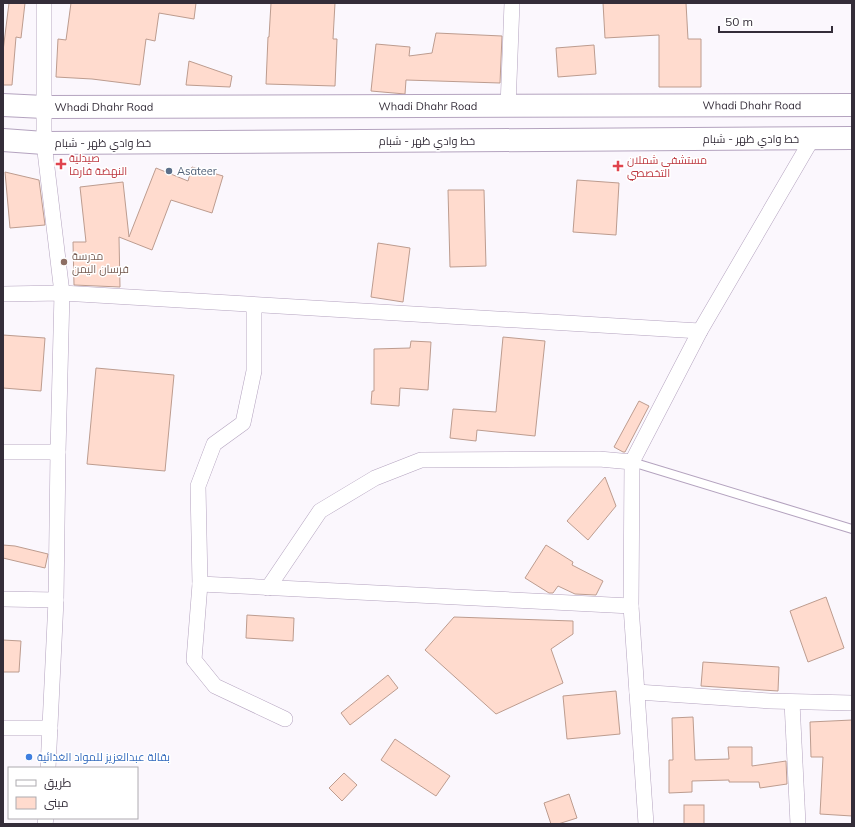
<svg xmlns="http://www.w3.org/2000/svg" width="855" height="827" viewBox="0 0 855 827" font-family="Mulish,Cairo,sans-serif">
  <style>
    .building { fill: #ffdbce; stroke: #bd9c8f }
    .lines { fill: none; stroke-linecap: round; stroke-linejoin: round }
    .lane-casing { stroke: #b4a3bf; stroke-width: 10 }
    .street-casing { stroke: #b4a3bf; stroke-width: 16 }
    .primary-casing { stroke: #b4a3bf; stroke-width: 24 }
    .lane { stroke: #fff; stroke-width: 8 }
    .street { stroke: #fff; stroke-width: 15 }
    .primary { stroke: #fff; stroke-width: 22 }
    .health-dot { fill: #e0444e; stroke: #fff; stroke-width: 1.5 }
    .service-dot { fill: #5c6f8a; stroke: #fff; stroke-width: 1.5 }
    .education-dot { fill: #8d6e63; stroke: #fff; stroke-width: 1.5 }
    .shop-dot { fill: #3f7fe0; stroke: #fff; stroke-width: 1.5 }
    .labels { text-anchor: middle; stroke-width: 3; stroke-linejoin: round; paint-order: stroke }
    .street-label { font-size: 11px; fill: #342d39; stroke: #fff }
    .health-label { font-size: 11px; fill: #be3a42; stroke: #fff; text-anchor: start }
    .service-label { font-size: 11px; fill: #4e5e75; stroke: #fff; text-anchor: start }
    .education-label { font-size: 11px; fill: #785e54; stroke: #fff; text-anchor: start }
    .shop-label { font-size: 11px; fill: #366cbe; stroke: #fff; text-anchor: start }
  </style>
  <rect width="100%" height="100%" fill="#fbf7fd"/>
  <!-- building -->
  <g class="building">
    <polygon points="9,3 25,3 21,38 16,37 12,85 3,85 3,51"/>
    <polygon points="71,3 196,3 194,19 159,13 155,41 146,39 140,85 92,79 56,77 58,39 66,40"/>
    <polygon points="271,3 335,3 333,39 337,39 335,86 266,84 268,37 269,37"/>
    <polygon points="603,3 686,3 688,39 701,39 701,87 659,87 659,35 605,38"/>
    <polygon points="436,33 502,36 500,83 406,80 405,94 371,91 376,44 410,47 409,56 432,53"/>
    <polygon points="594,45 596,74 558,77 556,48"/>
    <polygon points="189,61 232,76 230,87 186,85"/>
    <polygon points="192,167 223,176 212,213 171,200 152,250 119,237 120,287 74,285 73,242 86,242 80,187 123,182 129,237 156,168 188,181"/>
    <polygon points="5,172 39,180 45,225 10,228"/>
    <polygon points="577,180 619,183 616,235 573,232"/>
    <polygon points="448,190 484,190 486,266 450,267"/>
    <polygon points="378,243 410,248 403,302 371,297"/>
    <polygon points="3,335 45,338 41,391 3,388"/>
    <polygon points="503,337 545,341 535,436 477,430 476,441 450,438 453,409 496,412"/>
    <polygon points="411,341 431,342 428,390 400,388 399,406 371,404 372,391 374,391 374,349 410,348"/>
    <polygon points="96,368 174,375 165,471 87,464"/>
    <polygon points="639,401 649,406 625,452 623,452 614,447"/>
    <polygon points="605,477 616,506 588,540 567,521"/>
    <polygon points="3,545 15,546 48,554 45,568 3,558"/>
    <polygon points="546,545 573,562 572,565 603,581 596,595 575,594 558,586 553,593 549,593 525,578"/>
    <polygon points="826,597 844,648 808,662 790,611"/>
    <polygon points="247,615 294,618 293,641 246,638"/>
    <polygon points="454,617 573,621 573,634 551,649 563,683 496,714 425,650"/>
    <polygon points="3,640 21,641 19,672 3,672"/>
    <polygon points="703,662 779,667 778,691 701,686"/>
    <polygon points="388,675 398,688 350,725 341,713"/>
    <polygon points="616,691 620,734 567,739 563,696"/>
    <polygon points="693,717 695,760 729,759 728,747 752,747 752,766 786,761 787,784 760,788 759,782 729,782 729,780 692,781 692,792 669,793 669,760 673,760 672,718"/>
    <polygon points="852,720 852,816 820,814 823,757 811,757 810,722"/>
    <polygon points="395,739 450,776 436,796 381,760"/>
    <polygon points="344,773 357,785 342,801 329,788"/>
    <polygon points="569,794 577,818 558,824 551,824 544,803"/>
    <rect x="684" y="805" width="20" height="19"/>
  </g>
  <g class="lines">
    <!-- lane casing -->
    <g class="lane-casing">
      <polyline id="lane" points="632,462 852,529"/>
    </g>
    <!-- street casing -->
    <g class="street-casing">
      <g id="street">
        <polyline points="44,3 44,143 62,293 58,452 56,600 48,768"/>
        <polyline points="508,107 512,3"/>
        <polyline points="3,294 62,293 700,331"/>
        <polyline points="254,310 254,371 243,423 214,444 198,486 200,584 194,660 215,686 285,719"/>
        <polyline points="3,452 58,452"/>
        <polyline points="200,584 631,606"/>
        <polyline points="268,588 320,511 375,478 421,460 599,459 632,462"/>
        <polyline points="3,599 56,600"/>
        <polyline points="637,692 770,701 852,703"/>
        <polyline points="792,702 798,824"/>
        <polyline points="3,728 50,728"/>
        <polyline points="45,824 46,818"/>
        <polyline points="646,824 631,606 632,462 700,331 812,139"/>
      </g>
    </g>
    <!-- primary casing -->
    <g class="primary-casing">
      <g id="primary">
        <path id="s1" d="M3 105 44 107 852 105"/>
        <polyline points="3,140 44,143 852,138"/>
      </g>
    </g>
    <!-- lane -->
    <use href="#lane" class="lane"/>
    <!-- street -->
    <use href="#street" class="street"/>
    <!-- primary -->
    <use href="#primary" class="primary"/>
  </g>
  <!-- markers -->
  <g class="health-dot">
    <path d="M59 158h4v4h4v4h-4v4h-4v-4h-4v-4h4z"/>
    <path d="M616 160h4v4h4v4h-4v4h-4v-4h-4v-4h4z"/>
  </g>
  <circle class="service-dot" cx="169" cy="171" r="4"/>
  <circle class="education-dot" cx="64" cy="262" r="4"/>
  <circle class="shop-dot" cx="29" cy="757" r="4"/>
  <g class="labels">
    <!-- street labels -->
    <g class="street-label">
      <text dy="4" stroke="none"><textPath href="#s1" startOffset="749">Whadi Dhahr Road</textPath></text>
      <text dy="4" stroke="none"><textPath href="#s1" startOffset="101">Whadi Dhahr Road</textPath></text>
      <text dy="4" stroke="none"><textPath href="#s1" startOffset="425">Whadi Dhahr Road</textPath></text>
      <text x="751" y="143">خط وادي ظهر - شبام</text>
      <text x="427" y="145">خط وادي ظهر - شبام</text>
      <text x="103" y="147">خط وادي ظهر - شبام</text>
    </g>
    <!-- health labels -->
    <g class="health-label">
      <text x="69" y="162">صيدلية<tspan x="69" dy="13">النهضة فارما</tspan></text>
      <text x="627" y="164">مستشفى شملان<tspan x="627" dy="13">التخصصي</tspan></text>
    </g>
    <!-- service labels -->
    <g class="service-label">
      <text x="177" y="175">Asateer</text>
    </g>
    <!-- education labels -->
    <g class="education-label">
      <text x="72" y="260">مدرسة<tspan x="72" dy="13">فرسان اليمن</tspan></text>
    </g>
    <!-- shop labels -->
    <g class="shop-label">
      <text x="37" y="761">بقالة عبدالعزيز للمواد الغذائية</text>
    </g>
  </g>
  <!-- border -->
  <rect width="855" height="827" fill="none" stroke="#342d39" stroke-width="8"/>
  <!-- legend -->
  <rect x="8" y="767" width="130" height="52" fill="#ffffff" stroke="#aeabb0"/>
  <rect x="16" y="780" width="20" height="6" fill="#ffffff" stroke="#aeabb0"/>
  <text x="44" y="787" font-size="12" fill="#342d39">طريق</text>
  <rect x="16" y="797" width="20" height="12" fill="#ffdbce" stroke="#aeabb0"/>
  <text x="44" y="807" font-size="12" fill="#342d39">مبنى</text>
  <!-- scale -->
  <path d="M719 26v6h113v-6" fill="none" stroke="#342d39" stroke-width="2"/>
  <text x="725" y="26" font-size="12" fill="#342d39" stroke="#ffffff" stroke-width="3" paint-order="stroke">50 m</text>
</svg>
